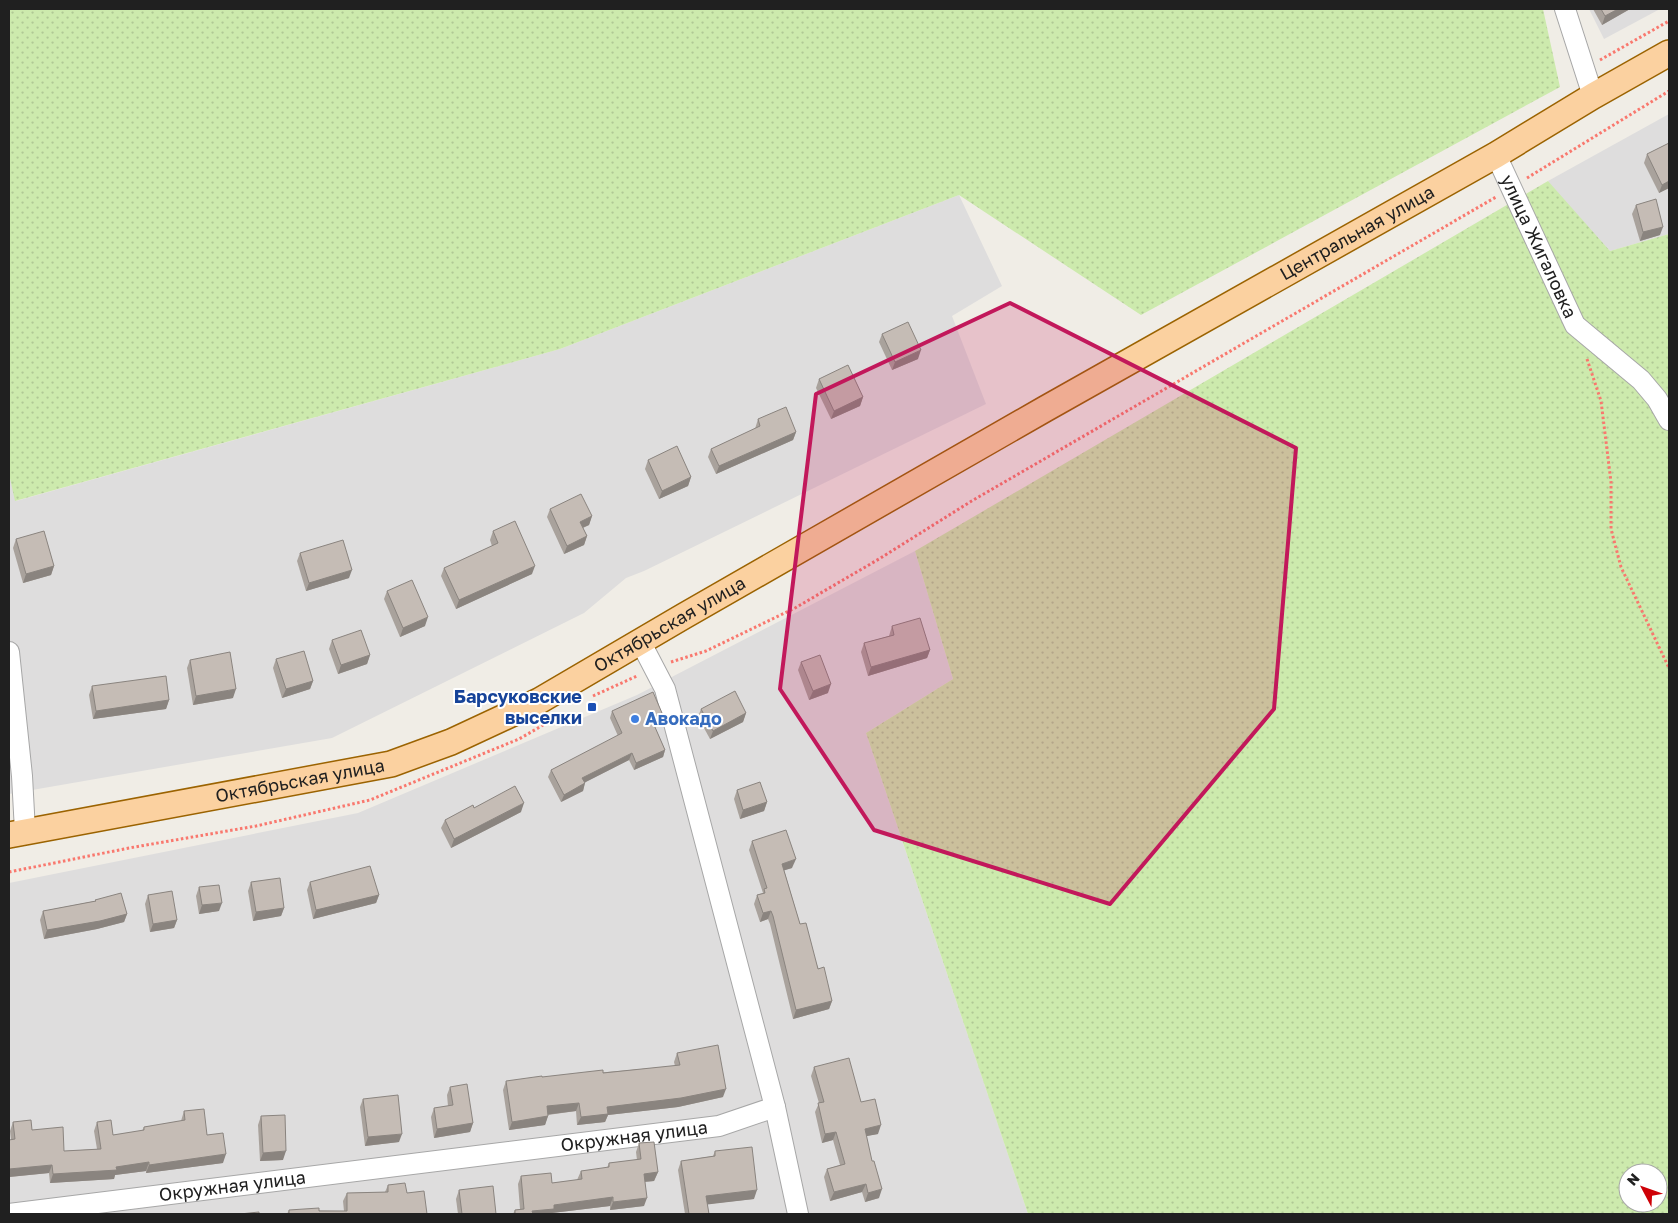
<svg xmlns="http://www.w3.org/2000/svg" width="1678" height="1223" viewBox="0 0 1678 1223" font-family="'Golos Text',sans-serif">
  <style>
    .residential { fill: #dedddd }
    .grass { fill: url(#grass-dots); fill-rule: evenodd }
    .lines { fill: none; stroke-linecap: round; stroke-linejoin: round }
    .minor-casing { stroke: #a7a7a7; stroke-width: 22 }
    .major-casing { stroke: #9b6301; stroke-width: 28 }
    .path { stroke: #f9786e; stroke-width: 3; stroke-dasharray: 2.5 2.5; stroke-linecap: butt }
    .minor { stroke: #fff; stroke-width: 20 }
    .major { stroke: #fbd1a0; stroke-width: 25 }
    .wall { fill: #a9a29c }
    .shaded-wall { fill: #8a847f }
    .building { fill: #c5bcb5; stroke: #8a847f }
    .marked { fill: #c2185b; fill-opacity: 0.2; stroke: #c2185b; stroke-width: 4; stroke-linejoin: round }
    .transit-dot { fill: #1a4fb4; stroke: #fff; stroke-width: 2 }
    .shop-dot { fill: #3f7fe0; stroke: #fff; stroke-width: 2 }
    .labels { text-anchor: middle; stroke-width: 4; stroke-linejoin: round; paint-order: stroke }
    .street-label { font-size: 18px; fill: #202020; stroke: #fff }
    .transit-label { font-size: 18px; font-weight: bold; fill: #164399; stroke: #fff; text-anchor: end }
    .shop-label { font-size: 18px; font-weight: bold; fill: #366cbe; stroke: #fff; text-anchor: start }
  </style>
  <defs>
    <pattern id="grass-dots" width="8" height="8" patternUnits="userSpaceOnUse" patternTransform="scale(1.25)"><rect width="8" height="8" fill="#cdeaad"/><path d="M2 2h.1M6 6h.1" fill="none" stroke="#b0c895" stroke-width="1.8" stroke-linecap="round"/></pattern>
  </defs>
  <rect width="100%" height="100%" fill="#f0ede6"/>
  <!-- residential -->
  <g class="residential">
    <polygon points="1589,9 1660,9 1604,39"/>
    <polygon points="1669,114 1669,234 1610,251 1558,195 1548,181"/>
    <polygon points="959,195 1002,286 952,316 986,404 644,571 626,578 584,613 332,738 9,794 9,474 16,501 560,349"/>
    <polygon points="915,551 953,679 866,733 1028,1214 9,1214 9,883 358,813 637,695"/>
  </g>
  <!-- grass -->
  <g class="grass">
    <polygon points="9,9 1543,9 1560,87 1141,315 959,195 560,349 15,501 9,474"/>
    <path d="M1548 181 1610 251 1669 234V1214H1028L866 733 953 679 915 551ZM1628 1173H1658V1203H1628Z"/>
  </g>
  <g class="lines">
    <!-- minor casing -->
    <g class="minor-casing">
      <g id="minor">
        <polyline points="1565,9 1593,96"/>
        <path id="s1" d="M1496 155 1575 325 1641 380 1657 399 1669 420"/>
        <polyline points="9,652 22,776 25,831"/>
        <polyline points="775,1107 798,1214"/>
        <path id="s2" d="M9 1214 719 1126 775 1107 665 689 640 641"/>
      </g>
    </g>
    <!-- major casing -->
    <g class="major-casing">
      <g id="major">
        <path id="s3" d="M9 835 391 764 451 742 539 701 684 616 1045 409 1496 155 1593 96 1669 53"/>
      </g>
    </g>
    <!-- path -->
    <g class="path">
      <polyline points="1600,60 1669,21"/>
      <polyline points="1527,178 1669,91"/>
      <polyline points="1587,359 1601,401 1611,482 1611,529 1621,567 1669,668"/>
      <polyline points="671,662 706,651 795,608 879,559 970,502 1496,197"/>
      <polyline points="593,696 637,676"/>
      <polyline points="9,872 129,848 256,826 370,800 519,739 557,717"/>
    </g>
    <!-- minor -->
    <use href="#minor" class="minor"/>
    <!-- major -->
    <use href="#major" class="major"/>
  </g>
  <!-- wall -->
  <g class="wall">
    <polygon points="1593,9 1630,9 1602,25"/>
    <polygon points="1647,154 1669,188 1659,193 1644,163"/>
    <polygon points="1636,205 1660,235 1640,241 1632,214"/>
    <polygon points="882,334 918,359 892,370 879,342"/>
    <polygon points="819,379 863,397 860,406 831,419 816,388"/>
    <polygon points="758,419 796,432 793,440 716,474 708,457 711,449 755,429"/>
    <polygon points="648,460 691,477 688,486 659,499 645,469"/>
    <polygon points="550,509 592,516 589,525 583,528 587,536 584,545 564,554 547,517"/>
    <polygon points="493,531 532,574 456,609 441,576 444,568 492,546 490,540"/>
    <polygon points="16,539 54,566 51,575 23,583 13,548"/>
    <polygon points="300,553 349,578 306,591 297,561"/>
    <polygon points="387,591 425,626 400,637 384,599"/>
    <polygon points="892,626 930,650 927,658 868,676 861,652 864,643 889,636"/>
    <polygon points="332,640 370,655 367,664 338,674 329,649"/>
    <polygon points="276,659 313,681 310,689 282,698 273,668"/>
    <polygon points="190,660 233,698 193,705 187,668"/>
    <polygon points="801,662 828,693 809,700 798,670"/>
    <polygon points="92,686 169,700 166,709 93,719 89,695"/>
    <polygon points="701,709 746,713 743,722 710,739 698,717"/>
    <polygon points="612,711 660,720 653,723 665,750 663,757 634,770 629,760 585,782 583,791 561,802 548,777 551,770 618,736 610,718"/>
    <polygon points="737,790 767,802 764,811 740,819 734,799"/>
    <polygon points="474,808 521,812 451,848 441,828 445,820"/>
    <polygon points="752,841 792,868 784,870 800,924 832,1001 829,1009 793,1019 770,924 768,919 760,922 754,904 757,895 763,893 749,850"/>
    <polygon points="251,882 284,908 281,916 253,921 248,891"/>
    <polygon points="310,882 379,895 376,903 313,919 307,890"/>
    <polygon points="199,887 219,911 199,914 196,896"/>
    <polygon points="148,895 177,920 174,928 150,932 145,904"/>
    <polygon points="95,900 127,914 124,922 97,929 44,939 40,920 43,911 95,901"/>
    <polygon points="677,1053 723,1097 678,1107 608,1115 605,1122 577,1125 576,1111 548,1115 548,1116 545,1125 509,1130 503,1090 506,1081 675,1066 674,1062"/>
    <polygon points="814,1067 861,1102 878,1134 866,1136 879,1198 865,1202 862,1192 830,1201 824,1177 827,1169 840,1165 833,1140 822,1143 815,1112 819,1103 811,1076"/>
    <polygon points="450,1087 473,1123 470,1132 434,1138 431,1117 434,1108 448,1106 447,1095"/>
    <polygon points="363,1099 399,1142 365,1146 360,1107"/>
    <polygon points="184,1111 207,1135 223,1163 146,1173 146,1171 115,1175 114,1179 50,1183 49,1173 9,1177 9,1140 11,1140 10,1131 13,1122 32,1130 64,1151 97,1149 94,1131 97,1122 113,1135 142,1131 144,1127 181,1121"/>
    <polygon points="261,1116 283,1160 260,1161 258,1125"/>
    <polygon points="639,1143 658,1172 654,1181 645,1182 644,1206 610,1210 610,1206 552,1213 552,1214 513,1214 515,1210 520,1209 518,1184 521,1176 552,1183 577,1180 581,1171 607,1168 609,1163 637,1160 636,1152"/>
    <polygon points="715,1151 754,1199 707,1204 709,1214 685,1214 678,1170 681,1161 713,1156"/>
    <polygon points="388,1185 407,1193 427,1214 287,1214 289,1210 344,1211 343,1201 347,1193 385,1192"/>
    <polygon points="459,1190 496,1214 458,1214 456,1199"/>
  </g>
  <!-- shaded-wall -->
  <g class="shaded-wall">
    <polygon points="1618,9 1630,9 1602,25 1605,16"/>
    <polygon points="1669,181 1669,188 1659,193 1662,185"/>
    <polygon points="1663,227 1660,235 1640,241 1643,232"/>
    <polygon points="921,350 918,359 892,370 895,362"/>
    <polygon points="863,397 860,406 831,419 834,411"/>
    <polygon points="796,432 793,440 716,474 719,466"/>
    <polygon points="691,477 688,486 659,499 662,491"/>
    <polygon points="592,516 589,525 577,530 580,522"/>
    <polygon points="587,536 584,545 564,554 567,546"/>
    <polygon points="54,566 51,575 23,583 26,574"/>
    <polygon points="535,566 532,574 456,609 459,600"/>
    <polygon points="352,570 349,578 306,591 309,583"/>
    <polygon points="428,617 425,626 400,637 403,628"/>
    <polygon points="930,650 927,658 868,676 871,667"/>
    <polygon points="370,655 367,664 338,674 341,665"/>
    <polygon points="313,681 310,689 282,698 286,689"/>
    <polygon points="831,684 828,693 809,700 813,691"/>
    <polygon points="236,689 233,698 193,705 196,696"/>
    <polygon points="169,700 166,709 93,719 96,711"/>
    <polygon points="662,713 660,720 648,725 651,718"/>
    <polygon points="746,713 743,722 710,739 713,731"/>
    <polygon points="665,750 663,757 634,770 636,763"/>
    <polygon points="632,753 629,760 580,785 582,778"/>
    <polygon points="585,783 583,791 561,802 564,795"/>
    <polygon points="767,802 764,811 740,819 743,810"/>
    <polygon points="524,803 521,812 451,848 454,839"/>
    <polygon points="796,859 792,868 779,872 782,864"/>
    <polygon points="379,895 376,903 313,919 316,910"/>
    <polygon points="222,903 219,911 199,914 202,905"/>
    <polygon points="284,908 281,916 253,921 256,912"/>
    <polygon points="771,911 768,919 760,922 763,913"/>
    <polygon points="127,914 124,922 97,929 44,939 47,930"/>
    <polygon points="177,920 174,928 150,932 153,924"/>
    <polygon points="832,1001 829,1009 793,1019 796,1010"/>
    <polygon points="726,1089 723,1097 678,1107 608,1115 605,1122 577,1125 581,1117 607,1107"/>
    <polygon points="579,1103 576,1111 544,1115 547,1106"/>
    <polygon points="548,1116 545,1125 509,1130 512,1122"/>
    <polygon points="473,1123 470,1132 434,1138 437,1129"/>
    <polygon points="881,1125 878,1134 862,1137 865,1129"/>
    <polygon points="836,1132 833,1140 822,1143 825,1134"/>
    <polygon points="402,1134 399,1142 365,1146 368,1137"/>
    <polygon points="286,1151 283,1160 260,1161 263,1153"/>
    <polygon points="226,1154 223,1163 146,1173 149,1165"/>
    <polygon points="149,1162 146,1171 115,1175 114,1179 50,1183 53,1174"/>
    <polygon points="52,1165 49,1173 9,1177 9,1169"/>
    <polygon points="658,1172 654,1181 641,1182 644,1174"/>
    <polygon points="866,1184 862,1192 830,1201 834,1192"/>
    <polygon points="882,1189 879,1198 865,1202 868,1193"/>
    <polygon points="757,1190 754,1199 703,1205 706,1196"/>
    <polygon points="613,1197 610,1206 552,1213 552,1214 531,1214 532,1211 554,1205"/>
    <polygon points="647,1198 644,1206 610,1210 613,1202"/>
  </g>
  <!-- building -->
  <g class="building">
    <polygon points="1601,9 1618,9 1605,16"/>
    <polygon points="1669,143 1669,181 1662,185 1647,154"/>
    <polygon points="1656,199 1663,227 1643,232 1636,205"/>
    <polygon points="908,322 921,350 895,362 882,334"/>
    <polygon points="848,365 863,397 834,411 819,379"/>
    <polygon points="786,407 796,432 719,466 711,449 760,426 758,419"/>
    <polygon points="677,446 691,477 662,491 648,460"/>
    <polygon points="581,494 592,516 580,522 587,536 567,546 550,509"/>
    <polygon points="515,521 535,566 459,600 444,568 498,543 493,531"/>
    <polygon points="44,531 54,566 26,574 16,539"/>
    <polygon points="343,540 352,570 309,583 300,553"/>
    <polygon points="412,580 428,617 403,628 387,591"/>
    <polygon points="920,618 930,650 871,667 864,643 894,635 892,626"/>
    <polygon points="361,630 370,655 341,665 332,640"/>
    <polygon points="304,651 313,681 286,689 276,659"/>
    <polygon points="230,652 236,689 196,696 190,660"/>
    <polygon points="820,655 831,684 813,691 801,662"/>
    <polygon points="166,676 169,700 96,711 92,686"/>
    <polygon points="735,691 746,713 713,731 701,709"/>
    <polygon points="653,692 662,713 651,718 665,750 636,763 632,753 582,778 585,783 564,795 551,770 622,733 612,711"/>
    <polygon points="760,782 767,802 743,810 737,790"/>
    <polygon points="515,786 524,803 454,839 445,820 473,805 474,808"/>
    <polygon points="786,830 796,859 782,864 800,924 806,923 818,969 824,967 832,1001 796,1010 773,916 771,911 763,913 757,895 765,893 764,889 767,888 752,841"/>
    <polygon points="370,866 379,895 316,910 310,882"/>
    <polygon points="280,878 284,908 256,912 251,882"/>
    <polygon points="219,885 222,903 202,905 199,887"/>
    <polygon points="172,891 177,920 153,924 148,895"/>
    <polygon points="121,893 127,914 100,921 47,930 43,911 96,901 95,900"/>
    <polygon points="718,1045 726,1089 681,1098 607,1107 608,1114 581,1117 579,1103 547,1106 548,1116 512,1122 506,1081 542,1076 542,1077 603,1070 603,1073 680,1065 677,1053"/>
    <polygon points="849,1058 861,1102 875,1099 881,1125 865,1129 872,1161 874,1161 882,1189 868,1193 866,1184 834,1192 827,1169 845,1164 836,1132 825,1134 818,1103 824,1102 814,1067"/>
    <polygon points="467,1084 473,1123 437,1129 434,1108 453,1105 450,1087"/>
    <polygon points="398,1095 402,1134 368,1137 363,1099"/>
    <polygon points="204,1109 207,1135 223,1133 226,1154 149,1165 149,1162 116,1167 117,1170 53,1174 52,1165 9,1169 9,1140 15,1139 13,1122 31,1120 32,1130 63,1127 64,1151 101,1149 97,1122 111,1120 113,1135 144,1130 144,1127 185,1120 184,1111"/>
    <polygon points="285,1115 286,1151 263,1153 261,1116"/>
    <polygon points="654,1142 658,1172 644,1174 647,1198 613,1202 613,1197 554,1205 554,1209 532,1211 533,1214 515,1214 515,1210 524,1209 521,1176 551,1173 552,1183 582,1179 581,1171 609,1167 609,1163 641,1159 639,1143"/>
    <polygon points="752,1147 757,1190 706,1196 709,1214 689,1214 681,1161 715,1156 715,1151"/>
    <polygon points="405,1183 407,1193 424,1191 427,1214 289,1214 289,1210 319,1208 319,1211 347,1211 347,1193 388,1192 388,1185"/>
    <polygon points="493,1186 496,1214 462,1214 459,1190"/>
    <polygon points="259,1212 259,1214 240,1214"/>
  </g>
  <!-- marked area -->
  <path class="marked" d="M1010 303 1296 448 1274 709 1110 904 874 830 780 689 816 394Z"/>
  <!-- markers -->
  <rect class="transit-dot" x="587" y="702" width="10" height="10" rx="2.5"/>
  <circle class="shop-dot" cx="635" cy="719" r="5"/>
  <g class="labels">
    <!-- street labels -->
    <g class="street-label">
      <text dy="6" stroke="none"><textPath href="#s3" startOffset="1492">Центральная улица</textPath></text>
      <text dy="6" stroke="none"><textPath href="#s1" startOffset="101">улица Жигаловка</textPath></text>
      <text dy="6" stroke="none"><textPath href="#s3" startOffset="701">Октябрьская улица</textPath></text>
      <text dy="6" stroke="none"><textPath href="#s3" startOffset="296">Октябрьская улица</textPath></text>
      <text dy="6" stroke="none"><textPath href="#s2" startOffset="630">Окружная улица</textPath></text>
      <text dy="6" stroke="none"><textPath href="#s2" startOffset="225">Окружная улица</textPath></text>
    </g>
    <!-- transit labels -->
    <g class="transit-label">
      <text x="582" y="703">Барсуковские<tspan x="582" dy="21">выселки</tspan></text>
    </g>
    <!-- shop labels -->
    <g class="shop-label">
      <text x="645" y="725">Авокадо</text>
    </g>
  </g>
  <!-- border -->
  <rect width="1678" height="1223" fill="none" stroke="#202020" stroke-width="20"/>
  <!-- north arrow -->
  <g transform="translate(1643 1188) rotate(311)"><circle r="24" fill="#ffffff" stroke="#a6a6a6"/>
  <path d="M0-4L9 19L0 12L-9 19Z" fill="#ce0107"/>
  <text y="-8" font-size="14" font-weight="bold" text-anchor="middle" fill="#202020">N</text>
  </g>
</svg>
